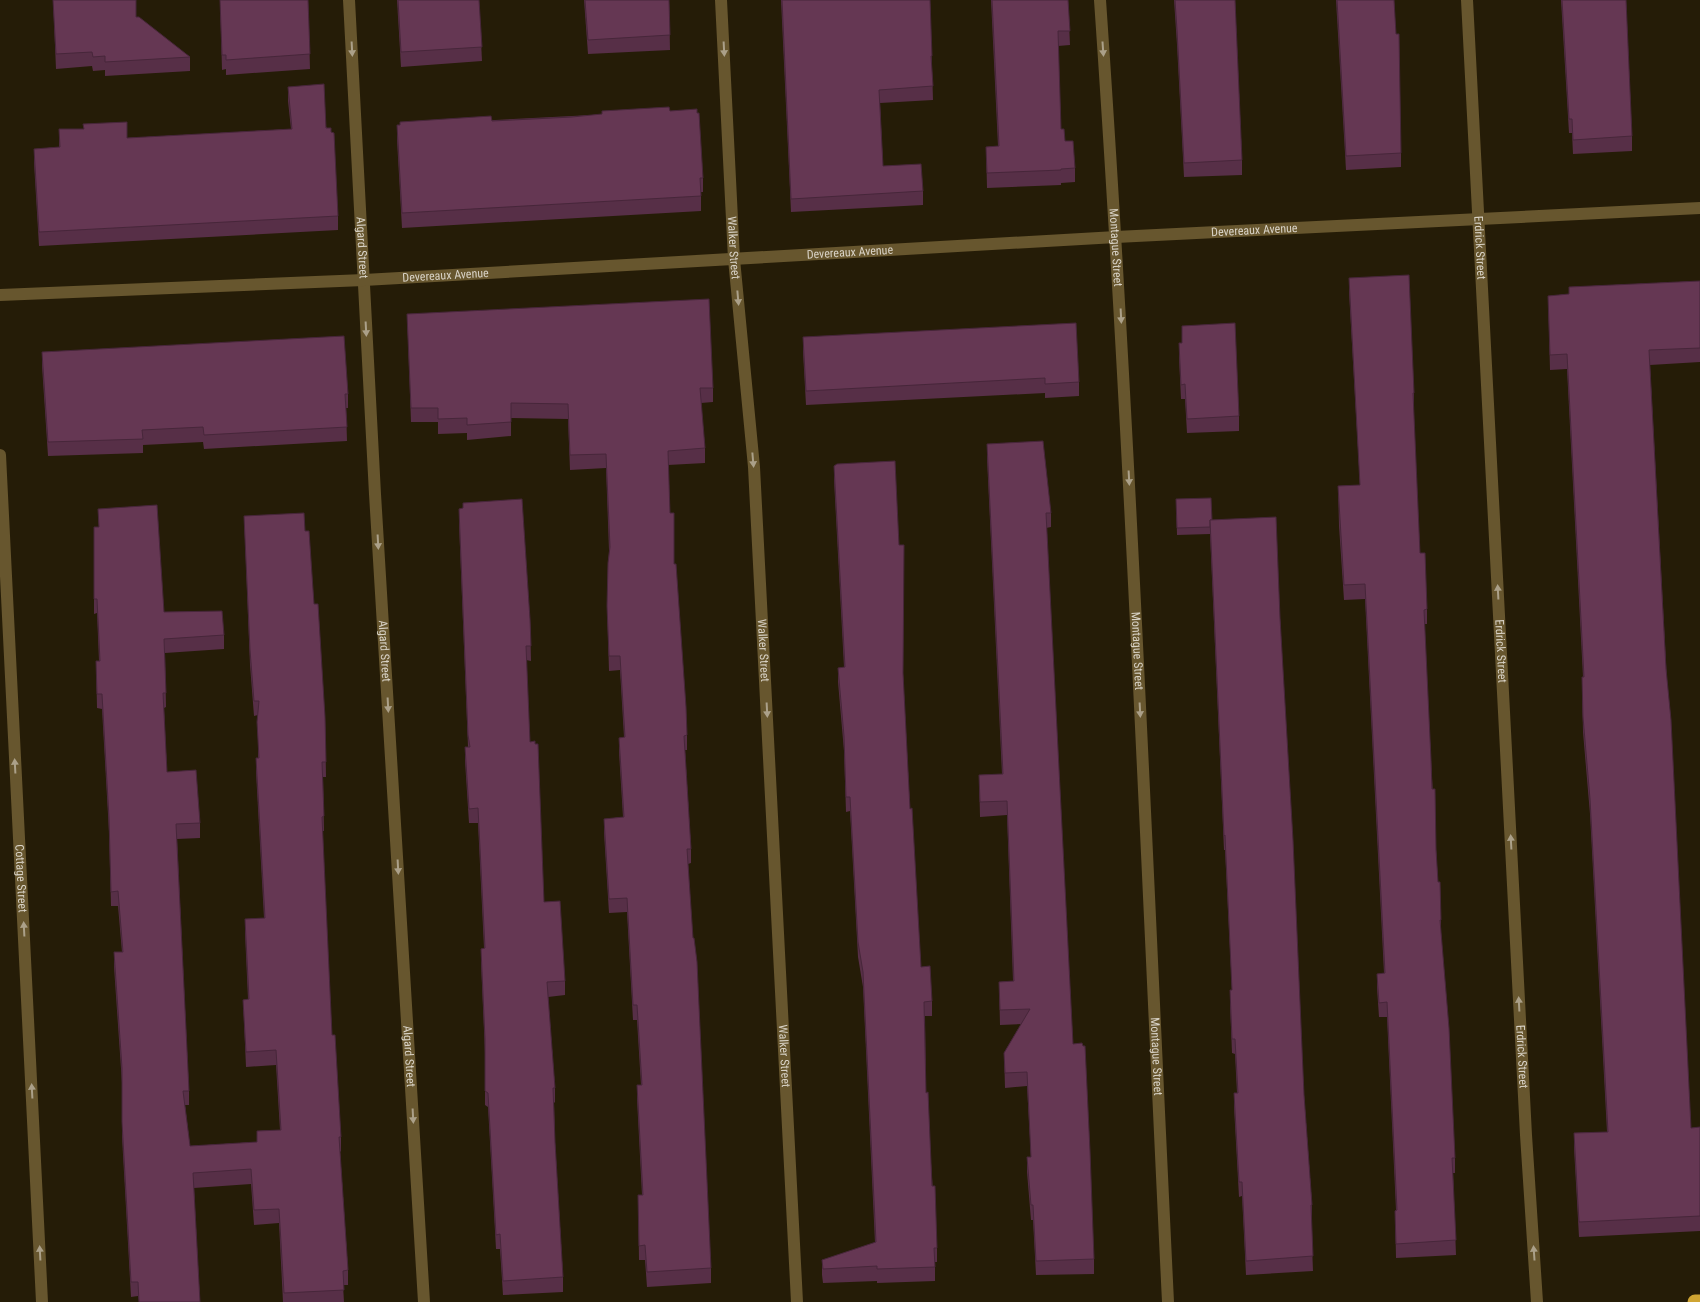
<svg xmlns="http://www.w3.org/2000/svg" width="1700" height="1302" viewBox="0 0 1700 1302" font-family="'Roboto Condensed',sans-serif">
  <style>
    .lines { fill: none; stroke-linecap: round; stroke-linejoin: round }
    .street { stroke: #67562e; stroke-width: 12 }
    .highway { stroke: #cfa432; stroke-width: 15 }
    .wall { fill: #572f47 }
    .building { fill: #653753; stroke: #47263a }
    .oneway { fill: #aba089 }
    .labels { text-anchor: middle; stroke-width: 5; stroke-linejoin: round; paint-order: stroke }
    .street-label { font-size: 12px; fill: #d8d2c6; stroke: #1b1301 }
  </style>
  <rect width="100%" height="100%" fill="#251c07"/>
  <g class="lines">
    <!-- street -->
    <g class="street">
      <path id="s1" d="M349 0 375 494 424 1302"/>
      <path id="s2" d="M721 0 734 259 754 467 797 1302"/>
      <path id="s3" d="M1100 0C1130 434 1147 868 1168 1302"/>
      <path id="s4" d="M1467 0 1526 1135 1537 1302"/>
      <path id="s5" d="M0 295 364 280 1116 237 1700 208"/>
      <path id="s6" d="M0 455 42 1302"/>
    </g>
    <!-- highway -->
    <polyline class="highway" points="1695,1302 1700,1302"/>
  </g>
  <!-- wall -->
  <g class="wall">
    <polygon points="53,0 136,0 136,17 190,57 190,71 105,76 105,70 93,71 92,66 56,69"/>
    <polygon points="220,0 308,0 310,69 226,75 226,69 222,70"/>
    <polygon points="397,0 479,0 482,61 401,67"/>
    <polygon points="584,0 669,0 670,50 588,54"/>
    <polygon points="781,0 930,0 933,100 880,103 883,166 923,191 923,205 791,212"/>
    <polygon points="991,0 1068,0 1070,45 1058,46 1061,129 1065,141 1075,168 1075,182 1061,183 1061,185 987,188 986,147 998,146"/>
    <polygon points="1174,0 1235,0 1242,160 1242,175 1184,177 1177,45"/>
    <polygon points="1336,0 1394,0 1401,153 1401,167 1346,170"/>
    <polygon points="1561,0 1626,0 1632,136 1632,151 1573,154 1572,133 1569,133"/>
    <polygon points="288,87 331,132 338,216 338,230 39,246 34,163 34,149 59,147 59,129 127,138 291,129 288,101"/>
    <polygon points="670,111 703,178 703,192 701,192 701,211 402,228 397,140 397,125"/>
    <polygon points="1349,278 1414,393 1414,407 1413,408 1420,553 1427,609 1427,624 1424,624 1431,760 1438,882 1441,920 1441,934 1455,1158 1455,1173 1453,1173 1456,1255 1396,1258 1395,1211 1396,1210 1387,1017 1379,1017 1377,988 1377,974 1384,973 1365,599 1344,600 1339,526 1338,486 1360,485 1349,292"/>
    <polygon points="1700,281 1700,362 1650,365 1691,1128 1700,1127 1700,1231 1579,1237 1574,1148 1574,1133 1607,1132 1590,814 1583,732 1582,691 1582,677 1583,677 1567,369 1550,370 1548,296 1569,294 1569,287"/>
    <polygon points="407,314 713,388 713,402 701,403 705,448 705,463 668,465 670,513 687,735 687,750 685,750 691,849 691,863 688,864 711,1268 711,1283 647,1287 645,1260 639,1260 638,1195 642,1195 637,1099 637,1085 641,1085 637,1020 633,1020 627,912 609,913 604,833 604,819 623,817 619,752 619,738 624,737 620,670 609,671 607,606 609,550 606,468 570,470 568,419 511,418 511,436 467,440 467,433 438,434 438,422 411,422"/>
    <polygon points="1182,326 1239,416 1239,431 1187,433 1185,399 1181,399 1179,358 1179,343 1182,343"/>
    <polygon points="803,337 1079,382 1079,396 1045,398 1045,393 806,405 803,352"/>
    <polygon points="42,352 348,394 348,408 346,408 347,441 204,449 203,442 143,445 143,453 48,456 42,366"/>
    <polygon points="987,444 1051,513 1051,527 1046,528 1073,1044 1094,1259 1094,1274 1036,1275 1033,1220 1031,1220 1027,1172 1027,1157 1031,1157 1027,1086 1005,1088 1004,1053 1021,1024 1000,1025 999,982 1013,981 1007,815 980,817 979,775 1002,774 987,458"/>
    <polygon points="834,466 903,674 910,809 921,967 932,1001 932,1016 925,1016 926,1093 937,1248 937,1262 935,1262 935,1281 877,1283 877,1281 823,1283 822,1275 822,1260 875,1243 863,987 858,957 850,811 846,812 844,751 838,682 838,668 844,667 834,480"/>
    <polygon points="1176,499 1212,520 1280,618 1304,1095 1312,1205 1312,1220 1311,1220 1313,1271 1246,1275 1242,1196 1239,1197 1234,1107 1234,1093 1237,1093 1235,1054 1232,1053 1230,1004 1230,990 1232,990 1225,850 1224,850 1210,534 1177,535"/>
    <polygon points="463,503 530,619 531,661 526,660 530,742 544,902 565,981 565,995 548,997 555,1088 555,1102 554,1103 555,1142 563,1277 563,1292 503,1295 500,1249 496,1249 488,1107 485,1105 485,1053 481,963 481,949 484,948 478,823 469,823 465,761 465,747 468,747 459,523 459,509 463,508"/>
    <polygon points="98,509 164,612 224,635 224,649 165,653 166,707 164,708 167,772 200,823 200,838 177,839 189,1091 189,1105 185,1105 190,1146 257,1142 257,1131 280,1130 276,1065 246,1067 243,1000 248,999 245,933 245,919 264,918 256,772 256,758 258,758 258,715 254,716 250,665 244,516 305,531 314,604 325,717 326,777 323,777 324,831 322,831 332,1035 341,1137 341,1151 340,1152 348,1270 348,1285 343,1285 344,1302 283,1302 279,1223 254,1225 251,1184 194,1188 200,1302 139,1302 138,1296 131,1297 122,1137 122,1083 114,967 114,952 122,952 118,906 111,906 109,832 102,709 97,708 96,661 99,661 97,613 94,614 94,527 99,527"/>
  </g>
  <!-- building -->
  <g class="building">
    <polygon points="53,0 136,0 136,17 139,17 190,57 105,62 105,56 93,57 92,52 56,54"/>
    <polygon points="220,0 308,0 310,54 226,60 226,55 222,55"/>
    <polygon points="398,0 479,0 482,47 401,52"/>
    <polygon points="585,0 669,0 670,35 588,40"/>
    <polygon points="782,0 930,0 932,56 931,56 933,86 879,90 883,166 921,164 923,191 791,199"/>
    <polygon points="992,0 1068,0 1070,31 1058,31 1061,129 1064,129 1065,141 1073,141 1075,168 1061,169 1061,170 987,173 986,147 999,146"/>
    <polygon points="1175,0 1235,0 1242,160 1184,163 1177,30"/>
    <polygon points="1337,0 1394,0 1396,34 1399,34 1401,153 1346,156"/>
    <polygon points="1562,0 1626,0 1632,136 1573,140 1572,119 1569,119"/>
    <polygon points="324,84 326,128 331,128 331,132 334,133 338,216 39,232 34,149 60,147 59,129 84,129 83,124 127,122 127,138 292,129 288,87"/>
    <polygon points="669,107 670,111 697,109 697,113 699,113 703,178 700,178 701,196 402,213 397,125 400,125 400,122 491,116 492,121 572,117 602,114 602,111"/>
    <polygon points="1409,275 1414,393 1413,393 1420,553 1425,553 1427,609 1424,610 1431,760 1432,789 1435,789 1436,850 1438,882 1440,882 1441,920 1440,920 1449,1028 1455,1158 1452,1158 1456,1240 1396,1244 1395,1211 1397,1210 1387,1002 1379,1003 1377,974 1385,973 1365,584 1344,585 1338,486 1360,485 1349,278"/>
    <polygon points="1700,281 1700,348 1649,350 1666,669 1671,720 1691,1128 1700,1127 1700,1216 1579,1222 1574,1133 1608,1132 1590,799 1583,717 1582,677 1584,677 1567,354 1550,355 1548,296 1569,294 1569,287"/>
    <polygon points="709,299 713,388 700,388 705,448 668,451 670,513 674,513 674,564 676,564 686,707 687,735 684,736 691,849 687,849 693,938 694,938 697,962 711,1268 647,1272 645,1245 639,1246 638,1195 643,1195 637,1085 642,1085 637,1005 633,1005 627,898 609,899 604,819 624,817 619,738 625,737 620,656 609,656 607,606 608,563 610,547 606,454 570,455 568,404 511,403 511,422 467,425 467,418 438,419 438,408 411,408 407,314"/>
    <polygon points="1076,323 1079,382 1045,384 1045,378 806,391 803,337"/>
    <polygon points="1235,323 1239,416 1187,419 1185,384 1181,385 1179,343 1182,343 1182,326"/>
    <polygon points="344,336 348,394 345,394 347,427 204,435 203,427 142,430 143,439 48,442 42,352"/>
    <polygon points="1043,441 1051,513 1046,513 1073,1044 1082,1043 1083,1046 1085,1046 1090,1151 1094,1259 1036,1261 1033,1205 1031,1205 1027,1157 1031,1157 1027,1072 1005,1073 1004,1053 1030,1009 1000,1010 999,982 1014,981 1007,801 980,802 979,775 1003,774 987,444"/>
    <polygon points="895,461 899,545 904,545 903,673 910,809 912,808 921,967 930,966 932,1001 924,1002 926,1093 928,1092 932,1186 935,1186 937,1248 934,1248 935,1267 877,1269 877,1266 823,1269 822,1260 876,1242 863,972 858,942 850,797 846,797 844,736 838,668 845,667 834,466 837,464"/>
    <polygon points="1211,498 1212,520 1210,520 1210,527 1177,528 1176,499"/>
    <polygon points="522,499 530,619 531,646 526,646 530,742 535,741 535,744 538,744 544,902 560,901 565,981 547,982 555,1088 553,1088 555,1142 563,1277 503,1281 500,1234 496,1235 488,1093 485,1091 485,1039 481,949 485,948 478,808 469,809 465,747 470,747 468,735 459,509 463,508 463,503"/>
    <polygon points="157,505 164,612 222,611 224,635 164,639 166,693 163,693 167,772 196,770 200,823 176,824 189,1091 183,1091 190,1146 257,1142 257,1131 281,1130 276,1050 246,1052 243,1000 249,999 245,919 265,918 256,758 259,758 257,722 259,701 254,701 250,650 244,516 304,513 305,531 309,531 314,604 318,604 325,717 326,762 322,762 324,816 322,817 332,1035 335,1035 341,1137 339,1137 348,1270 343,1271 344,1290 284,1293 279,1209 254,1210 251,1169 193,1173 200,1302 139,1302 138,1282 131,1282 122,1122 122,1068 114,952 123,952 118,891 111,892 109,818 102,694 97,694 96,661 100,661 97,599 94,599 94,527 99,527 98,509"/>
    <polygon points="1276,517 1280,618 1293,840 1304,1095 1312,1205 1311,1205 1313,1256 1246,1261 1242,1182 1239,1182 1234,1093 1238,1093 1235,1039 1232,1039 1230,990 1232,990 1225,835 1224,836 1210,520"/>
  </g>
  <!-- one-way arrows -->
  <defs><path id="oneway-solid" d="M-6-.8H1V-3.2L6.5 0L1 3.2V.8H-6Z" transform="scale(1.25)"/></defs>
  <g class="oneway">
    <use href="#oneway-solid" transform="translate(352 49) rotate(87)"/>
    <use href="#oneway-solid" transform="translate(724 49) rotate(87)"/>
    <use href="#oneway-solid" transform="translate(1103 49) rotate(86)"/>
    <use href="#oneway-solid" transform="translate(738 298) rotate(85)"/>
    <use href="#oneway-solid" transform="translate(1121 316) rotate(87)"/>
    <use href="#oneway-solid" transform="translate(366 329) rotate(87)"/>
    <use href="#oneway-solid" transform="translate(753 460) rotate(85)"/>
    <use href="#oneway-solid" transform="translate(1129 478) rotate(87)"/>
    <use href="#oneway-solid" transform="translate(378 542) rotate(87)"/>
    <use href="#oneway-solid" transform="translate(1498 592) rotate(-93)"/>
    <use href="#oneway-solid" transform="translate(388 705) rotate(87)"/>
    <use href="#oneway-solid" transform="translate(767 710) rotate(87)"/>
    <use href="#oneway-solid" transform="translate(1140 710) rotate(87)"/>
    <use href="#oneway-solid" transform="translate(15 766) rotate(-93)"/>
    <use href="#oneway-solid" transform="translate(1511 842) rotate(-93)"/>
    <use href="#oneway-solid" transform="translate(398 867) rotate(87)"/>
    <use href="#oneway-solid" transform="translate(24 929) rotate(-93)"/>
    <use href="#oneway-solid" transform="translate(1519 1004) rotate(-93)"/>
    <use href="#oneway-solid" transform="translate(32 1091) rotate(-93)"/>
    <use href="#oneway-solid" transform="translate(413 1116) rotate(87)"/>
    <use href="#oneway-solid" transform="translate(40 1253) rotate(-93)"/>
    <use href="#oneway-solid" transform="translate(1534 1253) rotate(-94)"/>
  </g>
  <g class="labels">
    <!-- street labels -->
    <g class="street-label">
      <text dy="4" stroke="none"><textPath href="#s5" startOffset="1256">Devereaux Avenue</textPath></text>
      <text dy="4" stroke="none"><textPath href="#s3" startOffset="248">Montague Street</textPath></text>
      <text dy="4" stroke="none"><textPath href="#s1" startOffset="248">Algard Street</textPath></text>
      <text dy="4" stroke="none"><textPath href="#s2" startOffset="248">Walker Street</textPath></text>
      <text dy="4" stroke="none"><textPath href="#s4" startOffset="248">Erdrick Street</textPath></text>
      <text dy="4" stroke="none"><textPath href="#s5" startOffset="851">Devereaux Avenue</textPath></text>
      <text dy="4" stroke="none"><textPath href="#s5" startOffset="446">Devereaux Avenue</textPath></text>
      <text dy="4" stroke="none"><textPath href="#s1" startOffset="652">Algard Street</textPath></text>
      <text dy="4" stroke="none"><textPath href="#s2" startOffset="652">Walker Street</textPath></text>
      <text dy="4" stroke="none"><textPath href="#s3" startOffset="652">Montague Street</textPath></text>
      <text dy="4" stroke="none"><textPath href="#s4" startOffset="652">Erdrick Street</textPath></text>
      <text dy="4" stroke="none"><textPath href="#s6" startOffset="424">Cottage Street</textPath></text>
      <text dy="4" stroke="none"><textPath href="#s1" startOffset="1058">Algard Street</textPath></text>
      <text dy="4" stroke="none"><textPath href="#s2" startOffset="1058">Walker Street</textPath></text>
      <text dy="4" stroke="none"><textPath href="#s3" startOffset="1058">Montague Street</textPath></text>
      <text dy="4" stroke="none"><textPath href="#s4" startOffset="1058">Erdrick Street</textPath></text>
    </g>
  </g>
</svg>
